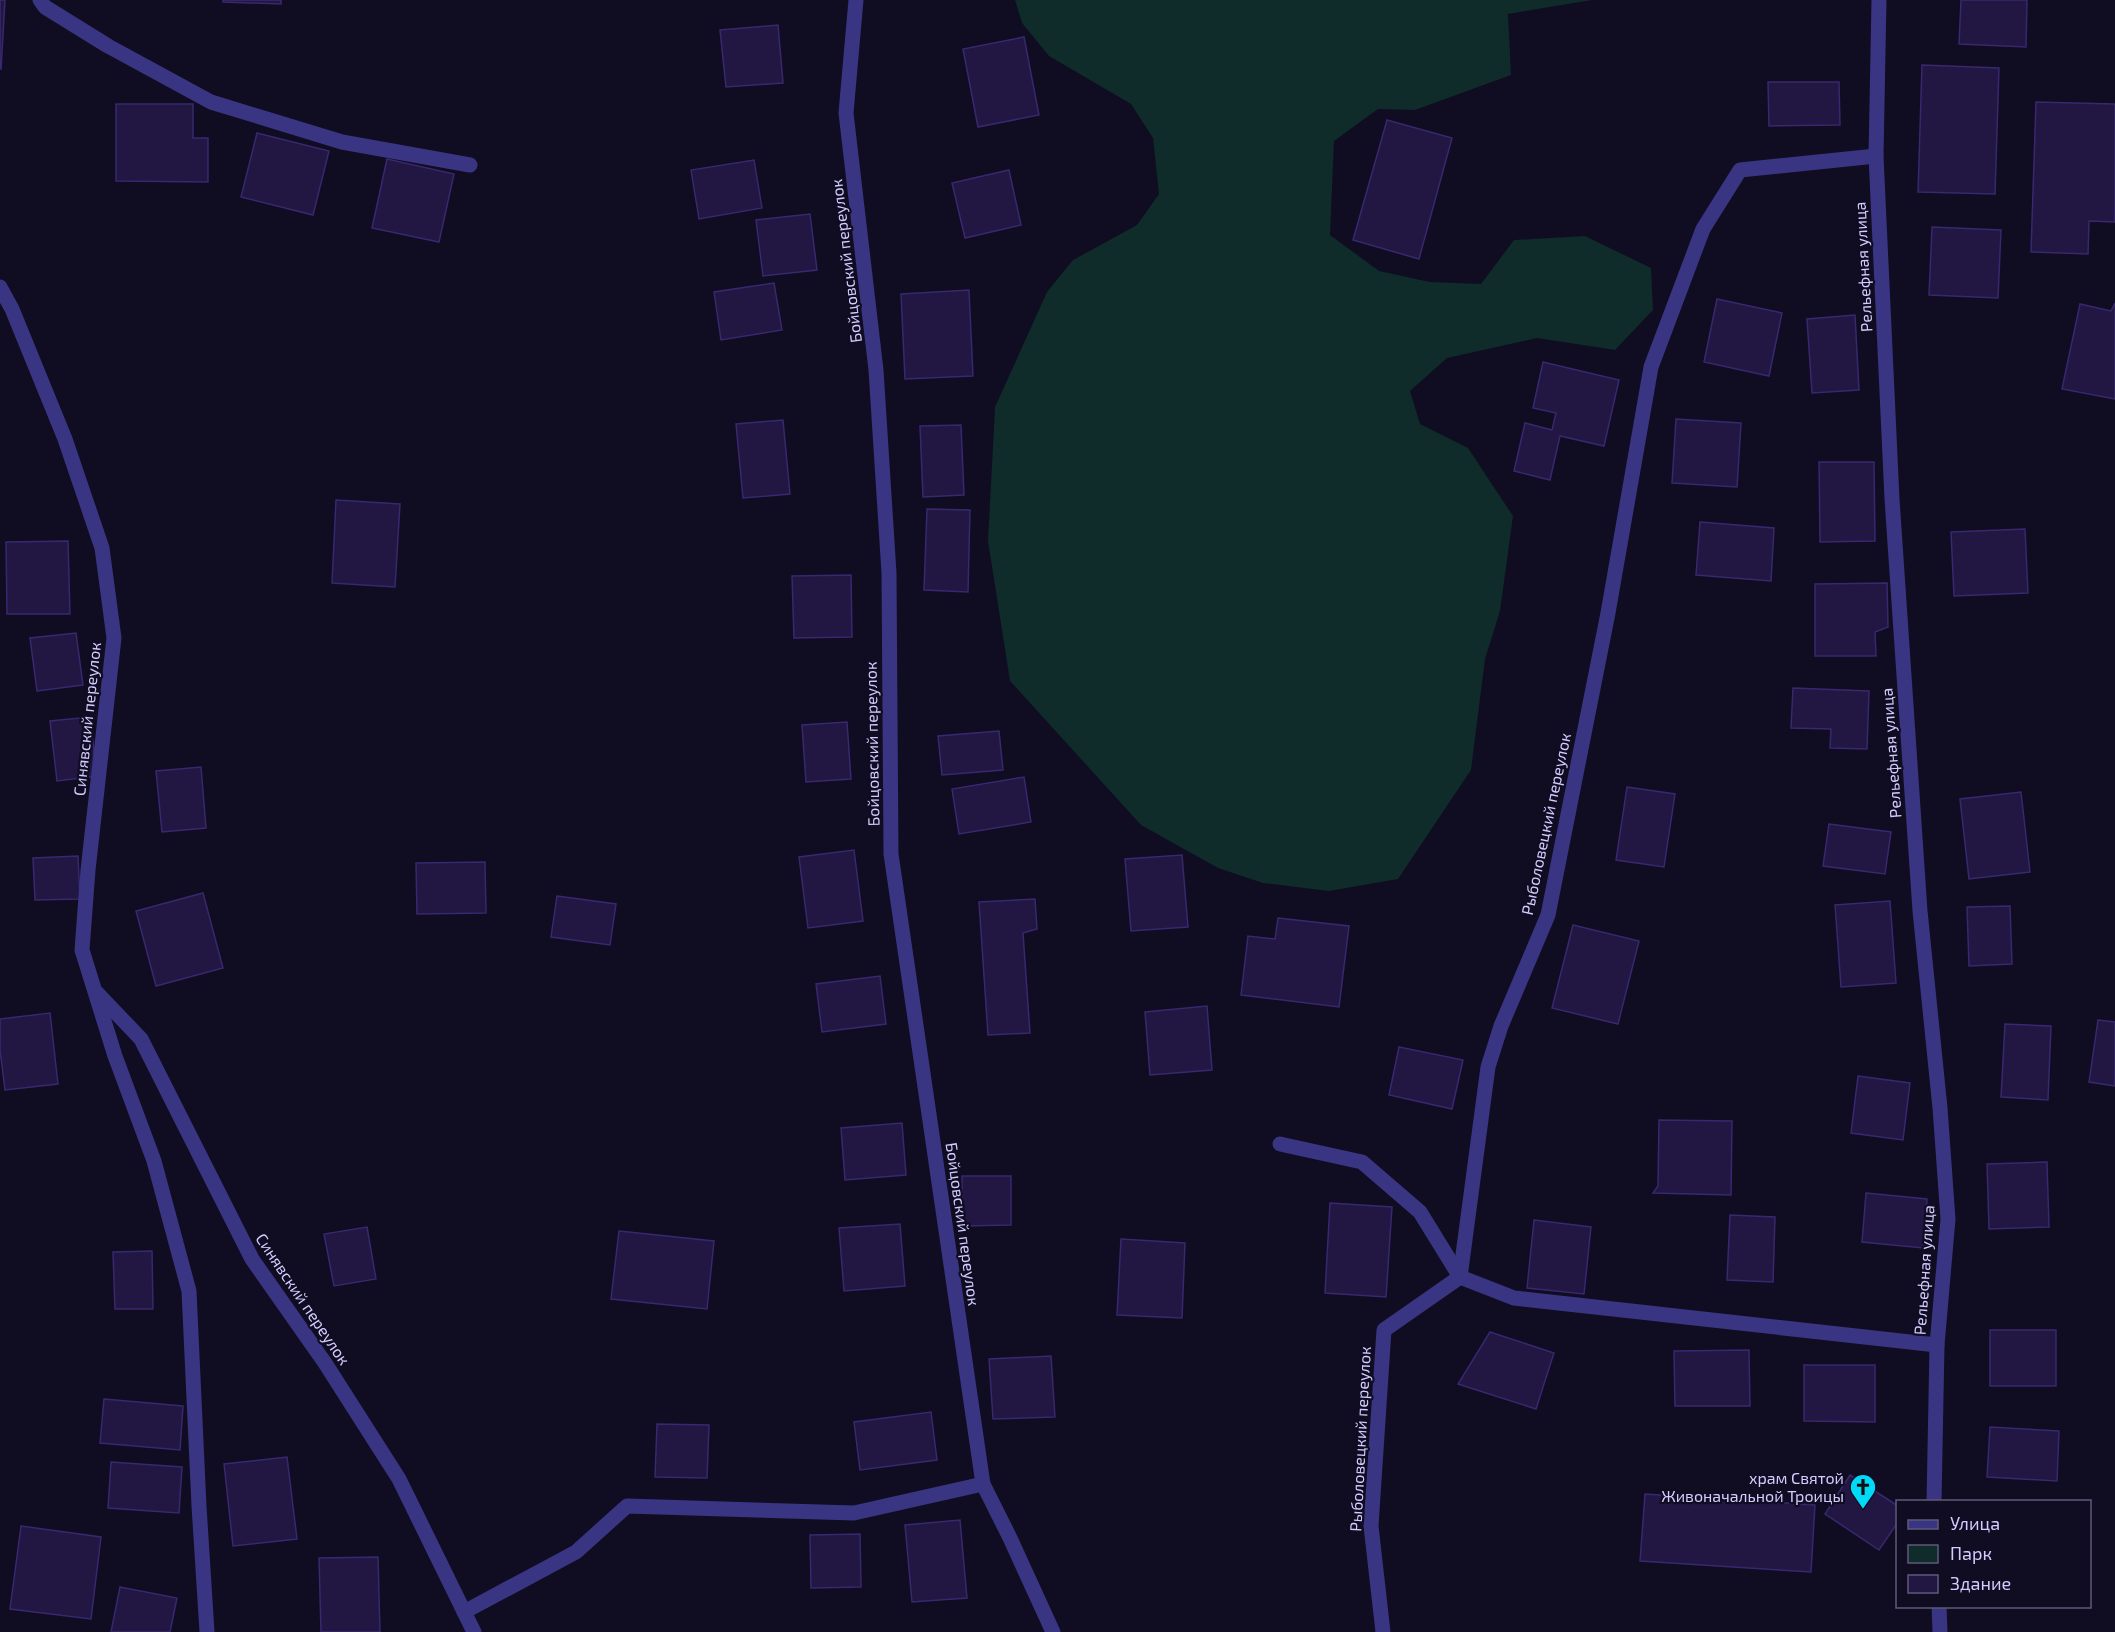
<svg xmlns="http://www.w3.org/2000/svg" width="2115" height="1632" viewBox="0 0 2115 1632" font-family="'Exo 2',sans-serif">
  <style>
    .green { fill: #0f2b2a }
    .building { fill: #211742; stroke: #38286f; stroke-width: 1.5 }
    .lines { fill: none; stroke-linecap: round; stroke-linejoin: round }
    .service { stroke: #393582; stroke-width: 15 }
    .minor { stroke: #393582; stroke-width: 15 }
    .labels { text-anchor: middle; stroke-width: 4.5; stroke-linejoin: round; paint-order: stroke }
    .street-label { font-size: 16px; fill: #d2ccff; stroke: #100c21 }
    .poi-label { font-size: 16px; fill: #d2ccff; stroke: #100c21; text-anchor: end }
  </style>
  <rect width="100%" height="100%" fill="#100c21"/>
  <!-- green -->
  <polygon class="green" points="1015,0 1592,0 1508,14 1511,75 1415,110 1378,109 1334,141 1330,235 1379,271 1430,282 1481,284 1514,240 1585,236 1651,268 1653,310 1615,350 1537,338 1447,358 1410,391 1420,424 1468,448 1513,516 1500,611 1485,659 1471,770 1398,879 1329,891 1263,883 1218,868 1141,825 1010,681 988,541 995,407 1047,292 1073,260 1137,225 1159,194 1153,138 1131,104 1049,56 1022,23"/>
  <!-- building -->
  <g class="building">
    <polygon points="0,0 5,0 1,69 0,69"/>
    <polygon points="223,0 281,0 281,4 223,2"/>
    <polygon points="1961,0 2027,0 2026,47 1959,44"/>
    <polygon points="778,25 783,83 726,87 720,30"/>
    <polygon points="1024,37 1039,115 978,127 963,49"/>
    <polygon points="1922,65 1999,68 1995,194 1918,192"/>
    <polygon points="1768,82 1839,82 1840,125 1769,126"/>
    <polygon points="2036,102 2115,104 2115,222 2089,221 2088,254 2031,252"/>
    <polygon points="116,104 193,104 193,138 208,138 208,182 116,181"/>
    <polygon points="1387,120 1452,138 1419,259 1353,240"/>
    <polygon points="257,133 329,151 313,215 241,197"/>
    <polygon points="387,159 454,174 439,242 372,228"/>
    <polygon points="754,160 762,208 699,219 691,170"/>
    <polygon points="1009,170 1021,225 965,238 952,183"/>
    <polygon points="810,214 817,270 763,276 756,220"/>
    <polygon points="1932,227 2001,230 1998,298 1929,295"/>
    <polygon points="774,283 782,330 721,340 714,292"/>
    <polygon points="969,290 973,376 905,379 901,294"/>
    <polygon points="1717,299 1782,313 1769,376 1704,362"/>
    <polygon points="2115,303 2115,399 2062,389 2080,304 2111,311"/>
    <polygon points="1855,315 1859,390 1812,393 1807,319"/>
    <polygon points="1543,362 1619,380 1604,446 1560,436 1550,480 1514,471 1525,423 1552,430 1556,413 1533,408"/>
    <polygon points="1676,419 1741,423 1737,487 1672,483"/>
    <polygon points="783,420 790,494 743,498 736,424"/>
    <polygon points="961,425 964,495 923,497 920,426"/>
    <polygon points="1819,462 1874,462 1875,541 1820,542"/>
    <polygon points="336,500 400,504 395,587 332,583"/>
    <polygon points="927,509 970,510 968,592 924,590"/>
    <polygon points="1700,522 1774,528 1771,581 1696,575"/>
    <polygon points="2025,529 2028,593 1954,596 1951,532"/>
    <polygon points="68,541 70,614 7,614 6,542"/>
    <polygon points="851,575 852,637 794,638 792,576"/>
    <polygon points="1887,583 1888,627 1875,632 1876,656 1815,656 1815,584"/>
    <polygon points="76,633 83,685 37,691 30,638"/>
    <polygon points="1793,688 1869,691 1867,749 1830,748 1831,729 1791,728"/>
    <polygon points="90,717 97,776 57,781 50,721"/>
    <polygon points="847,722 851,779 806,782 802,725"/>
    <polygon points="999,731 1003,770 942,775 938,736"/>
    <polygon points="201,767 206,828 162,832 156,771"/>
    <polygon points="1024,777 1031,822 959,834 952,789"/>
    <polygon points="1627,787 1675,794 1664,867 1616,860"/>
    <polygon points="2021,792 2030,872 1969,879 1960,799"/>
    <polygon points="1829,824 1891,832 1885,874 1823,866"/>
    <polygon points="854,850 863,921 808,928 799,857"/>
    <polygon points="1182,855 1188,927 1131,931 1125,859"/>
    <polygon points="78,856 80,899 35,900 33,858"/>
    <polygon points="485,862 486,913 417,914 416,863"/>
    <polygon points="203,893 223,968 156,986 136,911"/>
    <polygon points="557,896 616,904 610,945 551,937"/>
    <polygon points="1035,899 1037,929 1023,933 1030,1033 988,1035 979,902"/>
    <polygon points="1890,901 1896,983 1841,987 1835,905"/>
    <polygon points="2010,906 2012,964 1969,966 1967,907"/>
    <polygon points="1278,918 1349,926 1339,1007 1241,995 1248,936 1275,939"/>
    <polygon points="1573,925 1639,941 1618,1024 1552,1008"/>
    <polygon points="880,976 886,1024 822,1032 816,984"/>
    <polygon points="1207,1006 1212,1070 1150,1075 1145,1012"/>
    <polygon points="50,1013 58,1084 5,1090 0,1050 0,1019"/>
    <polygon points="2098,1020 2115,1022 2115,1086 2089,1082"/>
    <polygon points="2005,1024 2051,1026 2048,1100 2001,1097"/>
    <polygon points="1399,1047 1463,1060 1452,1109 1389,1095"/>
    <polygon points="1858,1076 1910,1083 1903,1140 1851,1133"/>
    <polygon points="1659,1120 1732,1121 1731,1195 1653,1193 1658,1186"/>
    <polygon points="902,1123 906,1175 845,1180 841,1128"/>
    <polygon points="2047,1162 2049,1227 1989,1229 1987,1164"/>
    <polygon points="962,1176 1011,1176 1011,1225 962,1226"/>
    <polygon points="1866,1193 1927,1199 1923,1248 1862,1242"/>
    <polygon points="1330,1203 1392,1207 1386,1297 1325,1293"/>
    <polygon points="1730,1215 1775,1217 1773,1282 1727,1280"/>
    <polygon points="1534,1220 1591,1227 1584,1294 1527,1288"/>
    <polygon points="900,1224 905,1286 844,1291 839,1228"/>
    <polygon points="367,1227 376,1279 334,1286 324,1234"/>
    <polygon points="619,1231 714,1241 707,1309 611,1299"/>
    <polygon points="1121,1239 1185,1243 1182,1318 1117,1315"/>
    <polygon points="152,1251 153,1309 115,1309 113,1252"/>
    <rect x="1990" y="1330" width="66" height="56"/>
    <polygon points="1490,1332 1554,1353 1536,1409 1458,1384"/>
    <polygon points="1749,1350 1750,1406 1675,1406 1674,1351"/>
    <polygon points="1051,1356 1055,1417 993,1419 989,1359"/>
    <polygon points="1804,1365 1875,1365 1875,1422 1804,1421"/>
    <polygon points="104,1399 183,1406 180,1450 100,1443"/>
    <polygon points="931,1412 937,1460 860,1470 854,1422"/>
    <polygon points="657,1424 709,1425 707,1478 655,1477"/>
    <polygon points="1990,1427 2059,1431 2057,1481 1987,1477"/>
    <polygon points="287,1457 297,1539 233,1546 224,1464"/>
    <polygon points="111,1462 182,1467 179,1513 108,1508"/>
    <polygon points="1850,1475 1898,1506 1898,1522 1879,1550 1825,1514"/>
    <polygon points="1645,1494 1815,1505 1811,1572 1640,1561"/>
    <polygon points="960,1520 967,1598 912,1602 905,1525"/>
    <polygon points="21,1526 101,1537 91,1619 10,1609"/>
    <polygon points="860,1534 861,1587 811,1588 810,1535"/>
    <polygon points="378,1557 380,1632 321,1632 319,1558"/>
    <polygon points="120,1587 177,1598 170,1632 111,1632"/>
  </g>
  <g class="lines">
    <!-- service -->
    <g class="service">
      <polyline points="40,0 45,7 108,46 211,102 342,142 470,165"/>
      <polyline points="1280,1144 1362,1162 1420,1212 1460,1277 1514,1298 1937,1345"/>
    </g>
    <!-- minor -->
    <g class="minor">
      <polyline points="856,0 846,113 876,370 889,573 891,854 983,1484 1010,1538 1053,1632"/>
      <polyline points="1879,0 1876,156 1892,499 1920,911 1940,1108 1948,1219 1937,1345 1934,1502"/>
      <polyline points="0,287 12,309 65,439 102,548 114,638 88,870 82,950 115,1056 154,1161 189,1291 199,1506 207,1632"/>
      <polyline points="97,993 141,1039 252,1259 325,1363 399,1479 474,1632"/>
      <polyline points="1939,1606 1940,1632"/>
      <polyline points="464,1612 576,1552 627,1506 854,1513 983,1484"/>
      <polyline points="1383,1632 1371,1526 1384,1330 1460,1277 1488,1067 1501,1026 1548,915 1608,613 1651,367 1703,229 1740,170 1876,156"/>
    </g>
  </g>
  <!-- icons -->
  <defs>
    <g id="church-pin" transform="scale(1.35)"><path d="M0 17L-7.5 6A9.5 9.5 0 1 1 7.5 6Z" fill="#00d9f7" stroke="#100c21"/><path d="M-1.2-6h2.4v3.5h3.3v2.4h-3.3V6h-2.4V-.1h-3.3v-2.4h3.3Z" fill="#111"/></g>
  </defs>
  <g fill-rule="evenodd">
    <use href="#church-pin" x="1863" y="1487"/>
  </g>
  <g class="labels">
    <!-- street labels -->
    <g class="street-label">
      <text transform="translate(846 261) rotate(-97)" y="6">Бойцовский переулок</text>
      <text transform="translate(1863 267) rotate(-93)" y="6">Рельефная улица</text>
      <text transform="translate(87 719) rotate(-84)" y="6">Синявский переулок</text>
      <text transform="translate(872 744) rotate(-91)" y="6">Бойцовский переулок</text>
      <text transform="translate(1891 753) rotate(-94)" y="6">Рельефная улица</text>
      <text transform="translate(1546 824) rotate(-78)" y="6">Рыболовецкий переулок</text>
      <text transform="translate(963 1224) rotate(82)" y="6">Бойцовский переулок</text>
      <text transform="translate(1924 1270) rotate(-86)" y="6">Рельефная улица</text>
      <text transform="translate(303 1299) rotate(56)" y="6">Синявский переулок</text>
      <text transform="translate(1360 1439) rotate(-87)" y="6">Рыболовецкий переулок</text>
    </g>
    <!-- poi labels -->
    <g class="poi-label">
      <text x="1844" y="1484">храм Святой<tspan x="1844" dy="18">Живоначальной Троицы</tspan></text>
    </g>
  </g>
  <!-- legend -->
  <rect x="1896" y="1500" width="195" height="108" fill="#100c21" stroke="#5e597a" stroke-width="1.5"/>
  <rect x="1908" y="1520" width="30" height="9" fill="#393582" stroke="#5e597a" stroke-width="1.5"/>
  <text x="1950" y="1530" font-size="18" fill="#d2ccff">Улица</text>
  <rect x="1908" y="1545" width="30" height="18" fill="#0f2b2a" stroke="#5e597a" stroke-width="1.5"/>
  <text x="1950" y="1560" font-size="18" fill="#d2ccff">Парк</text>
  <rect x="1908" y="1575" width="30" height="18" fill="#211742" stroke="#5e597a" stroke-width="1.5"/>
  <text x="1950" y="1590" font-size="18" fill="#d2ccff">Здание</text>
</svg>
